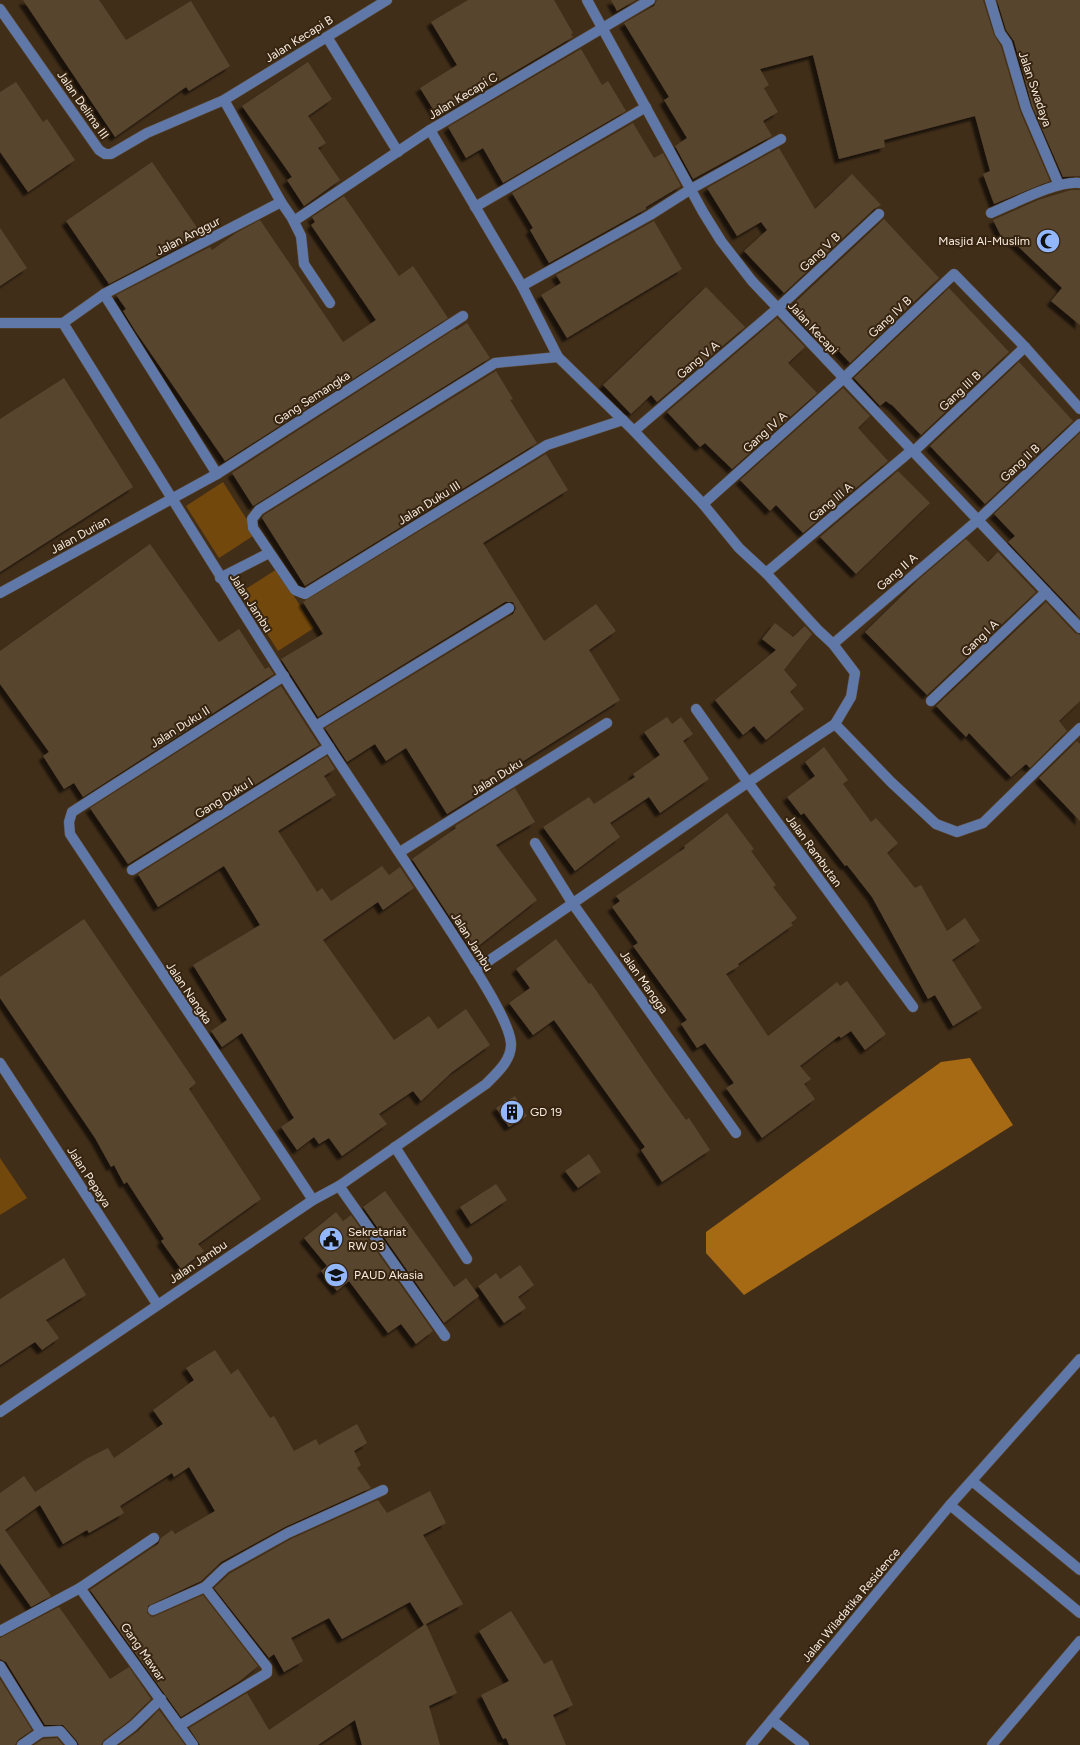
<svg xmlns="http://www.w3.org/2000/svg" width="1080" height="1745" viewBox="0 0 1080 1745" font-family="Figtree,sans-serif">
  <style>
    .green { fill: #73480c }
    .water { fill: #a76a14 }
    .building { fill: #58452f; filter: url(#shadow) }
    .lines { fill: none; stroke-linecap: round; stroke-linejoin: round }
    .street-casing { stroke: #5e4c39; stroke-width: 11 }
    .street { stroke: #5f78a8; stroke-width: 10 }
    .labels { text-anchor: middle; stroke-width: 4; stroke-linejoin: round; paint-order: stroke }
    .street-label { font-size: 12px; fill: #f7ebde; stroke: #362410 }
    .poi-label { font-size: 12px; fill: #f7ebde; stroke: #362410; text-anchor: start }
  </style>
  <defs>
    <filter id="shadow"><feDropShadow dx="-4.5" dy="4.5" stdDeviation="1" flood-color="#0009"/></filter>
  </defs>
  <rect width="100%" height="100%" fill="#412e19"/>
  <!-- green -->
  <g class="green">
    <polygon points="223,482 256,534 219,558 186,506"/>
    <polygon points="277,569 314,628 278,651 241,592"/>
    <polygon points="0,1158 27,1198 0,1215"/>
  </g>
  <!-- water -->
  <polygon class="water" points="970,1058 1013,1125 744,1295 706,1253 706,1232 941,1062"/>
  <!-- building -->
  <g class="building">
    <polygon points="23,0 99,0 126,40 191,1 230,66 189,91 186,87 115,137"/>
    <polygon points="468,0 554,0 573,33 571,34 573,37 441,115 439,113 436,114 420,88 457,65 431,22"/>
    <polygon points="611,0 636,0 617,11"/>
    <polygon points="657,0 983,0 994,35 1001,46 1020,111 1050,181 994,204 983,174 990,171 975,116 884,140 885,147 839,159 813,55 760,69 769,85 764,88 778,112 763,121 772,136 693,179 675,146 687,138 664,100 669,97 624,23 654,6"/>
    <polygon points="997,0 1080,0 1080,176 1063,177 1032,106 1014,41 1006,30"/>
    <polygon points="581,49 602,85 608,81 626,111 503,183 483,148 466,158 448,127"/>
    <polygon points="308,62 332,99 308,116 326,143 318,148 340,180 304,206 287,180 292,177 242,106"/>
    <polygon points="16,82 43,122 47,119 75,160 28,192 0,152 0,92"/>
    <polygon points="633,123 654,158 663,153 681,186 646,207 646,209 549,263 530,230 533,228 512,193"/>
    <polygon points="779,148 815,209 852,174 881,205 874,209 784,293 744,251 767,230 761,222 737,236 707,188"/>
    <polygon points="152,162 202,235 109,284 66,221"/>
    <polygon points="1071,190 1080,190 1080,325 1051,301 1062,288 1008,237 1003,240 993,220 1038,200"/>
    <polygon points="344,196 399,276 413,266 448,318 225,461 136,332 123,311 126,309 116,295 210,247 212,250 236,233 260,220 343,342 376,320 311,225 315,222 312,217"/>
    <polygon points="884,219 939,278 850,363 821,332 815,338 788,309"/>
    <polygon points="654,221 682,269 567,338 541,295 561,283 556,275"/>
    <polygon points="0,228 27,268 0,286"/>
    <polygon points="706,287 745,327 657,402 651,395 631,414 603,385"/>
    <polygon points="949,288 1009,352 921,435 891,404 891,405 886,401 880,406 854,378"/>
    <polygon points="777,318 805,347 788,363 817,393 732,469 705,443 700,447 667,412"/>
    <polygon points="467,323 490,358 253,506 232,473 455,329 456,330"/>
    <polygon points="1019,362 1073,421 985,504 930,446"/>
    <polygon points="496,371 513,399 510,400 537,443 305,586 262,518 264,515"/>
    <polygon points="64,378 133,487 0,572 0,419"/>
    <polygon points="843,388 870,416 858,428 888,461 803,533 776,505 770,511 740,480"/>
    <polygon points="1080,433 1080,618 1008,542 1015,536 994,514"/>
    <polygon points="546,454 568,490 483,543 544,641 596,604 616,631 589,650 620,700 506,772 508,776 447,814 406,748 386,761 375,744 347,762 325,728 513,614 516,608 513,602 505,602 318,717 281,659 323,634 303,602"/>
    <polygon points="898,471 930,503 856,574 820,537"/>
    <polygon points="966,539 988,562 998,552 1036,592 927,695 865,632 919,579"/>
    <polygon points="150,544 219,642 239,629 265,669 269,667 274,674 83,797 74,783 64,789 43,756 49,752 0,684 0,651"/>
    <polygon points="1046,602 1075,633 1080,635 1080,701 1059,721 1067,731 1030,768 1026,764 1011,777 969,733 966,737 936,706"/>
    <polygon points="775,623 793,637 805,626 812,634 784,670 797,685 790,692 804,709 766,740 754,726 743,735 715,700 776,650 762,639"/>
    <polygon points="281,686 319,745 128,864 90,808"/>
    <polygon points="667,717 672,724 681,717 693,734 683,741 709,779 660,813 649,797 610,823 620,837 575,871 543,827 589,797 594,804 635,777 633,774 660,755 644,732"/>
    <polygon points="1077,741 1080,744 1080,821 1039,778"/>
    <polygon points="824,747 848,780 843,784 871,822 876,818 898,843 887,853 915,888 921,885 947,931 965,918 980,941 952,960 982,1008 953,1026 935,995 928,999 872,897 847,865 845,866 804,813 801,815 787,797 815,776 805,762"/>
    <polygon points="327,756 335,769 324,776 336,795 278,831 317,892 322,888 331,901 382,866 389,875 400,867 414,888 383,910 378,902 323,940 394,1040 429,1016 438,1029 466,1009 490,1045 452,1072 421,1101 413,1091 379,1114 387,1124 342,1156 329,1138 319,1144 314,1137 297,1150 281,1127 294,1118 242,1033 222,1047 211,1031 227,1020 193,965 260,925 224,866 158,907 138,874"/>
    <polygon points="515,788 535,822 496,845 537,900 472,951 412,859 456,828 455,826"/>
    <polygon points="727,813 754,849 751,851 776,885 773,887 797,918 791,923 793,925 738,964 739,966 726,974 768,1036 837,982 840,986 847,981 886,1034 865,1050 851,1031 841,1038 839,1036 800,1066 811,1079 804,1084 815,1099 762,1138 726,1088 734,1083 705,1043 697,1048 681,1024 687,1020 633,946 638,943 612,907 620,901 616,896 685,848 684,846"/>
    <polygon points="84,919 196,1083 189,1089 261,1199 198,1244 204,1251 181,1269 161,1241 164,1239 127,1182 124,1184 114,1165 111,1167 95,1138 0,998 0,977"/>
    <polygon points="556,939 589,984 591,983 657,1080 686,1120 689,1118 710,1150 662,1182 641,1150 645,1147 554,1020 533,1035 509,1003 530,988 516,969"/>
    <polygon points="515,1096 527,1116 509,1127 496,1108"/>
    <polygon points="589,1154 601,1172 578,1188 565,1171"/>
    <polygon points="496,1184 507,1200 471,1224 460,1207"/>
    <polygon points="385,1191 454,1287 466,1278 479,1296 444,1323 363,1207"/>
    <polygon points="336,1212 343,1221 351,1215 433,1331 416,1344 401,1324 388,1333 349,1281 337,1291 321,1271 327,1266 304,1238"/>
    <polygon points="64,1258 86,1295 46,1320 59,1338 42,1350 35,1342 0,1365 0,1299"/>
    <polygon points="520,1265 534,1285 518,1297 526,1308 504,1323 478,1286 496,1273 500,1279"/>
    <polygon points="215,1350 231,1374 238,1369 270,1418 274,1416 294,1451 316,1439 319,1445 357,1424 367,1443 354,1451 361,1465 357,1468 371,1488 285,1527 221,1562 201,1581 148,1606 147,1613 152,1617 155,1616 203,1595 258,1666 240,1681 181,1717 90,1590 158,1544 161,1538 172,1530 175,1534 215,1511 189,1467 174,1477 172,1473 120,1506 124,1513 89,1533 87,1530 63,1544 40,1505 5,1530 51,1596 31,1607 0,1563 0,1493 24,1476 35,1492 86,1459 108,1448 114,1458 163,1424 153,1410 194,1380 186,1368"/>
    <polygon points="430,1491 446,1523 423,1535 463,1604 426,1624 457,1693 429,1706 440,1745 362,1745 355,1720 318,1745 200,1745 189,1728 247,1693 269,1730 424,1625 410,1602 342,1639 329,1618 291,1638 303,1661 284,1672 274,1654 269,1658 214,1588 229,1574 291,1539 378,1500 387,1513"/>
    <polygon points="59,1607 110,1679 129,1667 151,1699 129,1721 104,1740 101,1745 79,1745 77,1741 63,1725 45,1725 6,1662 0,1659 0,1638"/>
    <polygon points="511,1611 544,1664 552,1660 573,1705 553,1715 566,1745 509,1745 506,1738 503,1739 481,1695 509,1681 479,1631"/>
    <polygon points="0,1679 32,1730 18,1740 15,1745 0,1745"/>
    <polygon points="159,1710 185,1745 119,1745 138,1731"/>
    <polygon points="57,1738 63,1745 34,1745 43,1739"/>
  </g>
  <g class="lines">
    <!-- street casing -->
    <g class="street-casing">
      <g id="street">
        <polyline points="587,0 703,212 721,241 752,281 1080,628"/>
        <polyline points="990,0 1000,33 1007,43 1026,108 1059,185"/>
        <polyline points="0,9 99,150 105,154 111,154 147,133 224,100 387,0"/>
        <polyline points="327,37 398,152"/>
        <polyline points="430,130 522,286"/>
        <polyline points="781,139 691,189 650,215 522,286 558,357 634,431 703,504 739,548 766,573 818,630 833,644 855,673 851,697 835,724"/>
        <polyline points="281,202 292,218 301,236 304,264 330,303"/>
        <polyline points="475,207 646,107"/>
        <path d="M991 213C1013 204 1057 180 1080 183"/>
        <polyline points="294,221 430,130 650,0"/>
        <polyline points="104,294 217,474"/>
        <polyline points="0,323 63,323 104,294 281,202 224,100"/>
        <polyline points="558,357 495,363 259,510 252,519 253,528 295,590 305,594 547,445 623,420"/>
        <polyline points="634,431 778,308 879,214"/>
        <polyline points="913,452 1025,347"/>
        <polyline points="703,504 844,378 954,274 1025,347 1080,409"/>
        <polyline points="766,573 912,450"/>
        <polyline points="220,578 269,553"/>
        <polyline points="0,593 217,474 463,316"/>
        <polyline points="833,644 978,520 1080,424"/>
        <polyline points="284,676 72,812 69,822 70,834 313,1200"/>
        <polyline points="931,701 1046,592"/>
        <polyline points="696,709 747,781 913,1007"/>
        <polyline points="316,726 509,608"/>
        <polyline points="535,843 573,904 736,1133"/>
        <polyline points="400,852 607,723"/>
        <polyline points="132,870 329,747"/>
        <path d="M475 970C596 889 713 804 835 724L891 782 936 824 957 832 983 823 1080 728"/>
        <polyline points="0,1063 157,1304"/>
        <polyline points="395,1147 467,1259"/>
        <polyline points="339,1186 445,1336"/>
        <path d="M0 1412 313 1200 339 1186 486 1084C497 1073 512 1060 511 1043 509 1020 474 968 461 947 418 880 373 814 329 747 238 607 151 464 63 323"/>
        <polyline points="972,1481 1080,1570"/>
        <polyline points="950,1505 1080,1613"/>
        <polyline points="80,1588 193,1745"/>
        <polyline points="153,1610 205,1587"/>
        <polyline points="0,1631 80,1588 154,1538"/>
        <polyline points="0,1666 41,1732"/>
        <polyline points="772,1720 804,1745"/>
        <polyline points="179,1726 267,1673 267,1667 205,1587 225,1568 288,1533 383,1490"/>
        <polyline points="22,1745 41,1732 60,1731 72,1745"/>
        <polyline points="108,1745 133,1726 161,1699"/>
        <polyline points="751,1745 950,1505 1080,1359"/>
        <polyline points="992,1745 1080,1641"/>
      </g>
    </g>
    <!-- street -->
    <use href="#street" class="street"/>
  </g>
  <!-- icons -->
  <defs>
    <g id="mosque-disc" transform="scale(1.25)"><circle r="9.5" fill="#93b7fd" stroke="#362410"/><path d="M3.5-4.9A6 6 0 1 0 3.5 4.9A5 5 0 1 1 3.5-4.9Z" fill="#111"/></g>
    <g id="building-disc" transform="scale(1.25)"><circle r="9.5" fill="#93b7fd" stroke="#362410"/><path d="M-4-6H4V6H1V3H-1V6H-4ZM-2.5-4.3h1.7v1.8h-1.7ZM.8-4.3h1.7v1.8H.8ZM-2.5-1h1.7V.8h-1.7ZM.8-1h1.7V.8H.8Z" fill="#111"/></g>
    <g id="civic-disc" transform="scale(1.25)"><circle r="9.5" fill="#93b7fd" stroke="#362410"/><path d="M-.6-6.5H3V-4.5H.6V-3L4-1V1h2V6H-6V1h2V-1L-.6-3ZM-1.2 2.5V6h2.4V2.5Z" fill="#111"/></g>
    <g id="school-disc" transform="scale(1.25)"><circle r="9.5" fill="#93b7fd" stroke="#362410"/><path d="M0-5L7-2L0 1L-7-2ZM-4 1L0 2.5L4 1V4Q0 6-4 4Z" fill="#111"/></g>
  </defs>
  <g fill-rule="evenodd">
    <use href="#mosque-disc" x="1048" y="241"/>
    <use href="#building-disc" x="512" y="1112"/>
    <use href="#civic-disc" x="331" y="1239"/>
    <use href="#school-disc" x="336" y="1275"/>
  </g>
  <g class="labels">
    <!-- street labels -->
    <g class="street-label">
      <text transform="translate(299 39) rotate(-32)" y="4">Jalan Kecapi B</text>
      <text transform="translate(1035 89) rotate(71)" y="4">Jalan Swadaya</text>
      <text transform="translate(463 96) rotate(-31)" y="4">Jalan Kecapi C</text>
      <text transform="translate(83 105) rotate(55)" y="4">Jalan Delima III</text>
      <text transform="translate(188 236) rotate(-27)" y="4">Jalan Anggur</text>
      <text transform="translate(820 252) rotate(-43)" y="4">Gang V B</text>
      <text transform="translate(890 317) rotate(-43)" y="4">Gang IV B</text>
      <text transform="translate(813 328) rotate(47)" y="4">Jalan Kecapi</text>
      <text transform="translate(698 360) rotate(-40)" y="4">Gang V A</text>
      <text transform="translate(960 391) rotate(-43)" y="4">Gang III B</text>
      <text transform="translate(312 398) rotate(-33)" y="4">Gang Semangka</text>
      <text transform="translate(765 432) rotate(-42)" y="4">Gang IV A</text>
      <text transform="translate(1020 463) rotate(-43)" y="4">Gang II B</text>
      <text transform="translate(831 502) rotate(-40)" y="4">Gang III A</text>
      <text transform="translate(429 503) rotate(-32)" y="4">Jalan Duku III</text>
      <text transform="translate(80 535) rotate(-29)" y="4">Jalan Durian</text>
      <text transform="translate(897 572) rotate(-41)" y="4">Gang II A</text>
      <text transform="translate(251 603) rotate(57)" y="4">Jalan Jambu</text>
      <text transform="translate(980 638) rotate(-44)" y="4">Gang I A</text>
      <text transform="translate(180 727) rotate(-32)" y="4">Jalan Duku II</text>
      <text transform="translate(497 777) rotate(-32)" y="4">Jalan Duku</text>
      <text transform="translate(224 798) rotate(-32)" y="4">Gang Duku I</text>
      <text transform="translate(814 851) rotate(54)" y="4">Jalan Rambutan</text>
      <text transform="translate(472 942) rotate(58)" y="4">Jalan Jambu</text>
      <text transform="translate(644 982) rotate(55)" y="4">Jalan Mangga</text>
      <text transform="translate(189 993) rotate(56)" y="4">Jalan Nangka</text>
      <text transform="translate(89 1177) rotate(57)" y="4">Jalan Pepaya</text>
      <text transform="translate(198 1262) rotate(-34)" y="4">Jalan Jambu</text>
      <text transform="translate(851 1605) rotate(-50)" y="4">Jalan Wiladatika Residence</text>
      <text transform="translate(143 1652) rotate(55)" y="4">Gang Mawar</text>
    </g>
    <!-- poi labels -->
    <g class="poi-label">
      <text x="1030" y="245" text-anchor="end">Masjid Al-Muslim</text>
      <text x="530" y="1116">GD 19</text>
      <text x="348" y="1236">Sekretariat<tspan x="348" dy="14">RW 03</tspan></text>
      <text x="354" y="1279">PAUD Akasia</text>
    </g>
  </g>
</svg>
